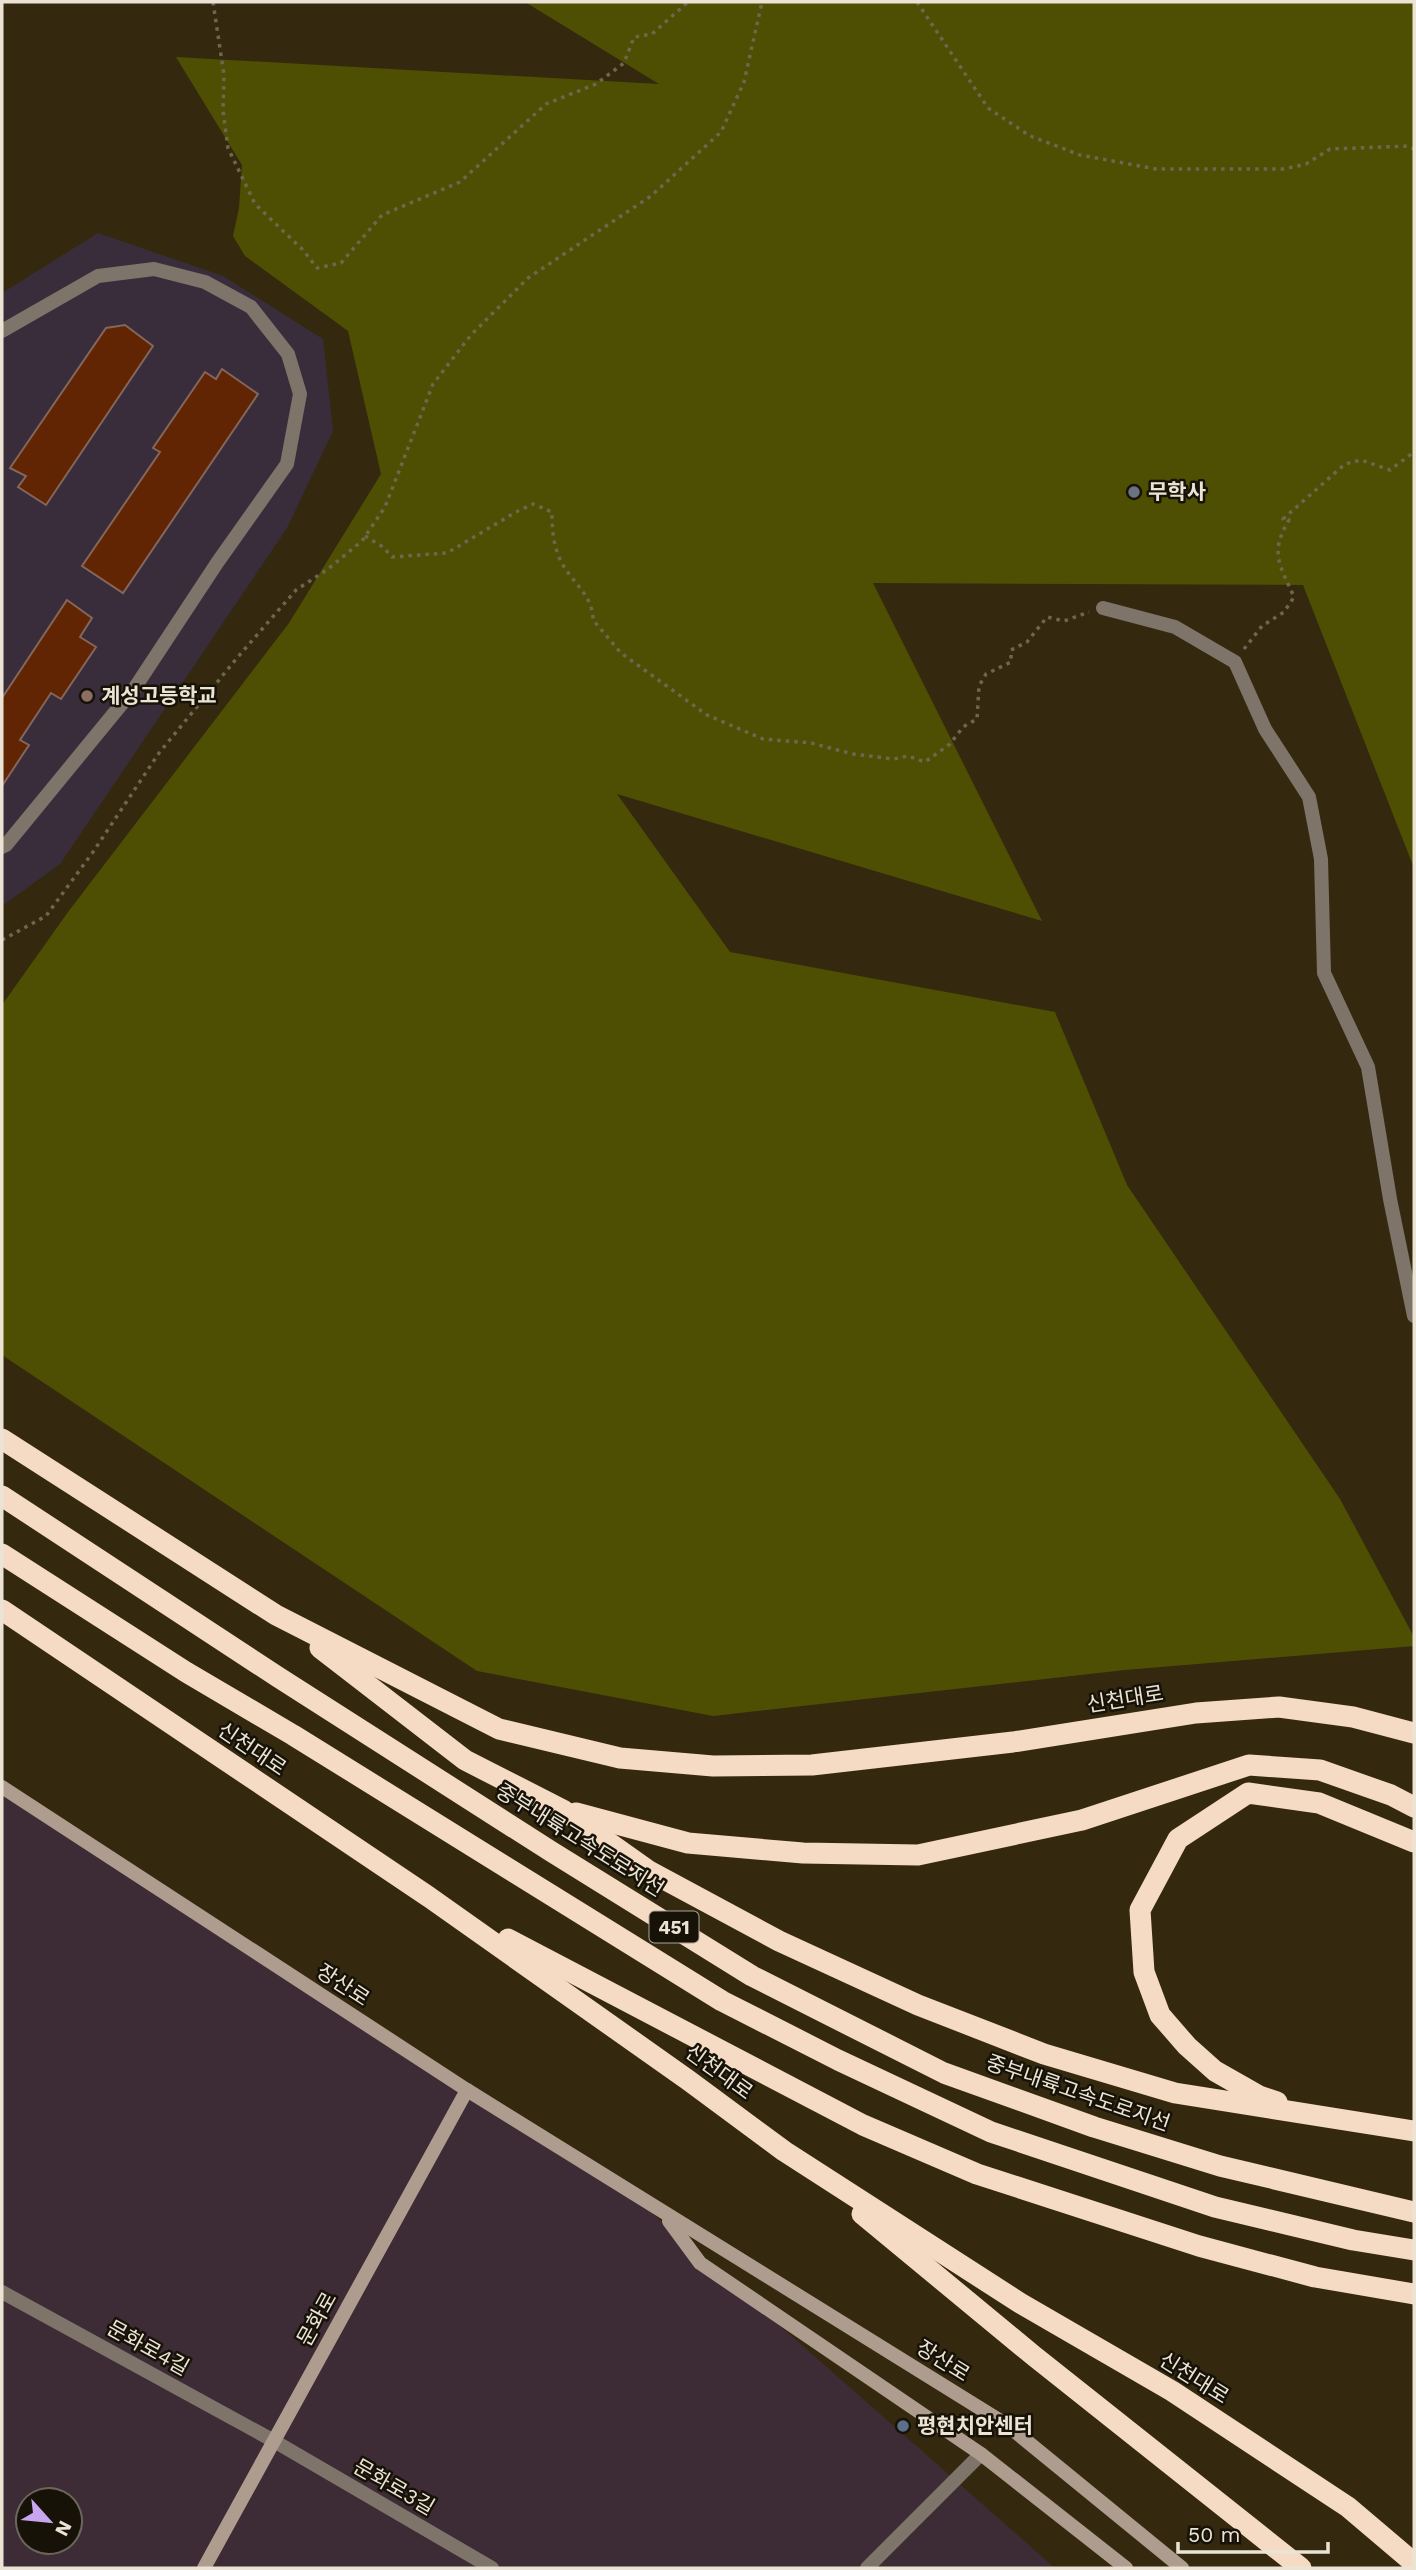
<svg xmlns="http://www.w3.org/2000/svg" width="1416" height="2570" viewBox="0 0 1416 2570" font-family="'Work Sans','Noto Sans KR',sans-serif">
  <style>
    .industrial { fill: #3d2c35; fill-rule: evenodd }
    .education { fill: #392d3b }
    .green { fill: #4e4f02 }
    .building { fill: #612504; stroke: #84665a; stroke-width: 2 }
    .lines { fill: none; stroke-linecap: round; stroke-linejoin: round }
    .path { stroke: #706650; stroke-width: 3.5; stroke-dasharray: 3.5 5; stroke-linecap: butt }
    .street { stroke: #7e746a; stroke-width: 14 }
    .secondary { stroke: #ae9d8e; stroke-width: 14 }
    .highway { stroke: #f5dbc3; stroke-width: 21 }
    .worship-dot { fill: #6b7280; stroke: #171208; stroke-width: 2.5 }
    .education-dot { fill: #8d6e63; stroke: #171208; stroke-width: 2.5 }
    .service-dot { fill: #5c6f8a; stroke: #171208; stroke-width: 2.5 }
    .labels { text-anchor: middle; stroke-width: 5; stroke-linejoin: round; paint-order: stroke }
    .shield { fill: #171208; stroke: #aba598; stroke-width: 2 }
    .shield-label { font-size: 19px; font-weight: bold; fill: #ebe4d5 }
    .poi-label { font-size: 21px; font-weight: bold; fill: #ebe4d5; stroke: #171208; text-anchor: start }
    .street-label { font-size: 21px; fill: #ebe4d5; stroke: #171208 }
  </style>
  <rect width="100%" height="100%" fill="#34290f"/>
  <!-- industrial -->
  <path class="industrial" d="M2 1788 628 2192 1055 2568H2ZM28 2500H70V2542H28Z"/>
  <!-- education -->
  <polygon class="education" points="98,233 223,276 323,339 333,431 287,528 60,864 2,906 2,293"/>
  <!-- green -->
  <polygon class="green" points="525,2 1414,2 1414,868 1303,585 873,583 1042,921 617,794 730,952 1055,1012 1127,1185 1340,1499 1414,1637 1414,1646 1125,1670 713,1716 477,1671 2,1355 2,1005 68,912 289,623 381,474 348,331 245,256 233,236 239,208 242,165 176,57 659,84"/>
  <!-- building -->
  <g class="building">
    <polygon points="125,325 153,346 46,505 18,487 26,476 10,468 106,328"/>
    <polygon points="222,369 258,394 123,593 82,566 160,452 153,448 205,372 216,379"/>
    <polygon points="67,600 92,618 80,637 96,647 61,699 51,693 20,740 29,745 2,786 2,698"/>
  </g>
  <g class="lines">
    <!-- path -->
    <g class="path">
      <polyline points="213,2 224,75 223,111 228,148 255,204 303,250 317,268 341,263 382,215 460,182 546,104 596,84 624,63 634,37 652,34 688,2"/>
      <polyline points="917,2 988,108 1030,136 1080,155 1156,169 1284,169 1306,164 1330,149 1408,146 1414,149"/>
      <path d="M365 536 383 547 392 557 447 553 516 512 533 504 552 512C552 528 553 542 559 557 568 580 593 593 593 620L621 653 707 715 763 739 811 743 853 754 894 759 908 756 925 762 950 744 963 727 977 719 979 686 986 674 1011 662V650L1027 642 1047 617 1064 621 1089 612"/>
      <path d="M1244 649 1262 626 1284 612 1294 597C1280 565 1269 553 1289 520L1283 519 1345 464 1361 460 1390 470 1414 452"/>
      <polyline points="2,940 46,916 93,852 159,753 237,658 296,590 328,569 362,541 385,507 433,384 471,335 528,278 651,196 721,132 744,82 762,2"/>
    </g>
    <!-- street -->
    <g class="street">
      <polyline points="2,331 98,276 154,269 205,282 251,307 288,354 300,394 287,464 217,563 134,689 6,845 2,847"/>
      <polyline points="1103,608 1175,627 1235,662 1265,729 1309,797 1321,859 1324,973 1368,1067 1390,1199 1414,1316"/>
      <polyline points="2,2292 274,2441 492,2568"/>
      <polyline points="867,2568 981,2454"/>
    </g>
    <!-- secondary -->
    <g class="secondary">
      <polyline points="2,1787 467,2090 1007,2425 1182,2568"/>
      <polyline points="669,2221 700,2263 981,2454 1126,2568"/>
      <polyline points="204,2568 467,2090"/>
    </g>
    <!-- highway -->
    <g class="highway">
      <polyline points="2,1439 276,1615 499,1729 620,1758 713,1766 812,1765 1013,1742 1196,1713 1279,1707 1353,1717 1414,1733"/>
      <polyline points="2,1496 278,1677 552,1852 752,1976 944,2073 1094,2127 1220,2166 1414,2212"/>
      <polyline points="2,1554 186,1672 293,1735 722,2001 838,2060 991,2132 1215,2207 1353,2240 1414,2250"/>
      <polyline points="2,1610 429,1897 688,2080 784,2151 1020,2303 1172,2391 1348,2507 1414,2563"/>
      <polyline points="320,1648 465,1760 563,1810 649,1871 779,1941 918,2005 1044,2054 1175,2093 1414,2131"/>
      <polyline points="576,1813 688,1843 803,1853 918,1855 1082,1820 1249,1765 1320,1770 1391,1795 1414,1807"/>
      <polyline points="508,1939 863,2125 977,2174 1199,2246 1315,2277 1414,2294"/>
      <polyline points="1277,2102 1259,2096 1215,2071 1187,2046 1160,2015 1144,1972 1140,1910 1178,1839 1248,1793 1319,1803 1414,1842"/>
      <polyline points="862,2214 1034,2356 1301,2568"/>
    </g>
  </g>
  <!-- markers -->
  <circle class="worship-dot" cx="1134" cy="492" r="7"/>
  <circle class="education-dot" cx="87" cy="696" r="7"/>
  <circle class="service-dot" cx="903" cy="2426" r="7"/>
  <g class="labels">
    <!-- shield labels -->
    <rect class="shield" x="649.5" y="1911.5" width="49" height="31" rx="5"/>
    <g class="shield-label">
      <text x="674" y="1934">451</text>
    </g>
    <!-- poi labels -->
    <g class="poi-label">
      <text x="1148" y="499">무학사</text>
      <text x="101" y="703">계성고등학교</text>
      <text x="917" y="2433">평현치안센터</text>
    </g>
    <!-- street labels -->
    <g class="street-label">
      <text transform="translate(1125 1699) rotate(-9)" y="7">신천대로</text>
      <text transform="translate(252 1749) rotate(34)" y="7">신천대로</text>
      <text transform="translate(580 1840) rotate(32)" y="7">중부내륙고속도로지선</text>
      <text transform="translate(343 1985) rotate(33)" y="7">장산로</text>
      <text transform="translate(719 2072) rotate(36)" y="7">신천대로</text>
      <text transform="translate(1078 2093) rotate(19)" y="7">중부내륙고속도로지선</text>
      <text transform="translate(317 2319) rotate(-61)" y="7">문화로</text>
      <text transform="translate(148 2348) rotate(29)" y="7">문화로4길</text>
      <text transform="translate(943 2361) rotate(32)" y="7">장산로</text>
      <text transform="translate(1194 2378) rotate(32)" y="7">신천대로</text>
      <text transform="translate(394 2487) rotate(30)" y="7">문화로3길</text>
    </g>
  </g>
  <!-- border -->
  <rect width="1416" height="2570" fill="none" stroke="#ebe4d5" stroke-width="7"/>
  <!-- north arrow -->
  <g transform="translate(49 2521) rotate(117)"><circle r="33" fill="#171208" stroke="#6c665a" stroke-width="2"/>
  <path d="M0-5L12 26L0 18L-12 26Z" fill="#c8a6ef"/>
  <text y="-10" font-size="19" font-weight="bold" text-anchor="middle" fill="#ebe4d5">N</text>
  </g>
  <!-- scale -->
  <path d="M1178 2542v10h150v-10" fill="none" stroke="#ebe4d5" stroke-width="3.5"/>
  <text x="1188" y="2542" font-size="21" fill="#ebe4d5" stroke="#171208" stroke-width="5" paint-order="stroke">50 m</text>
</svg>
